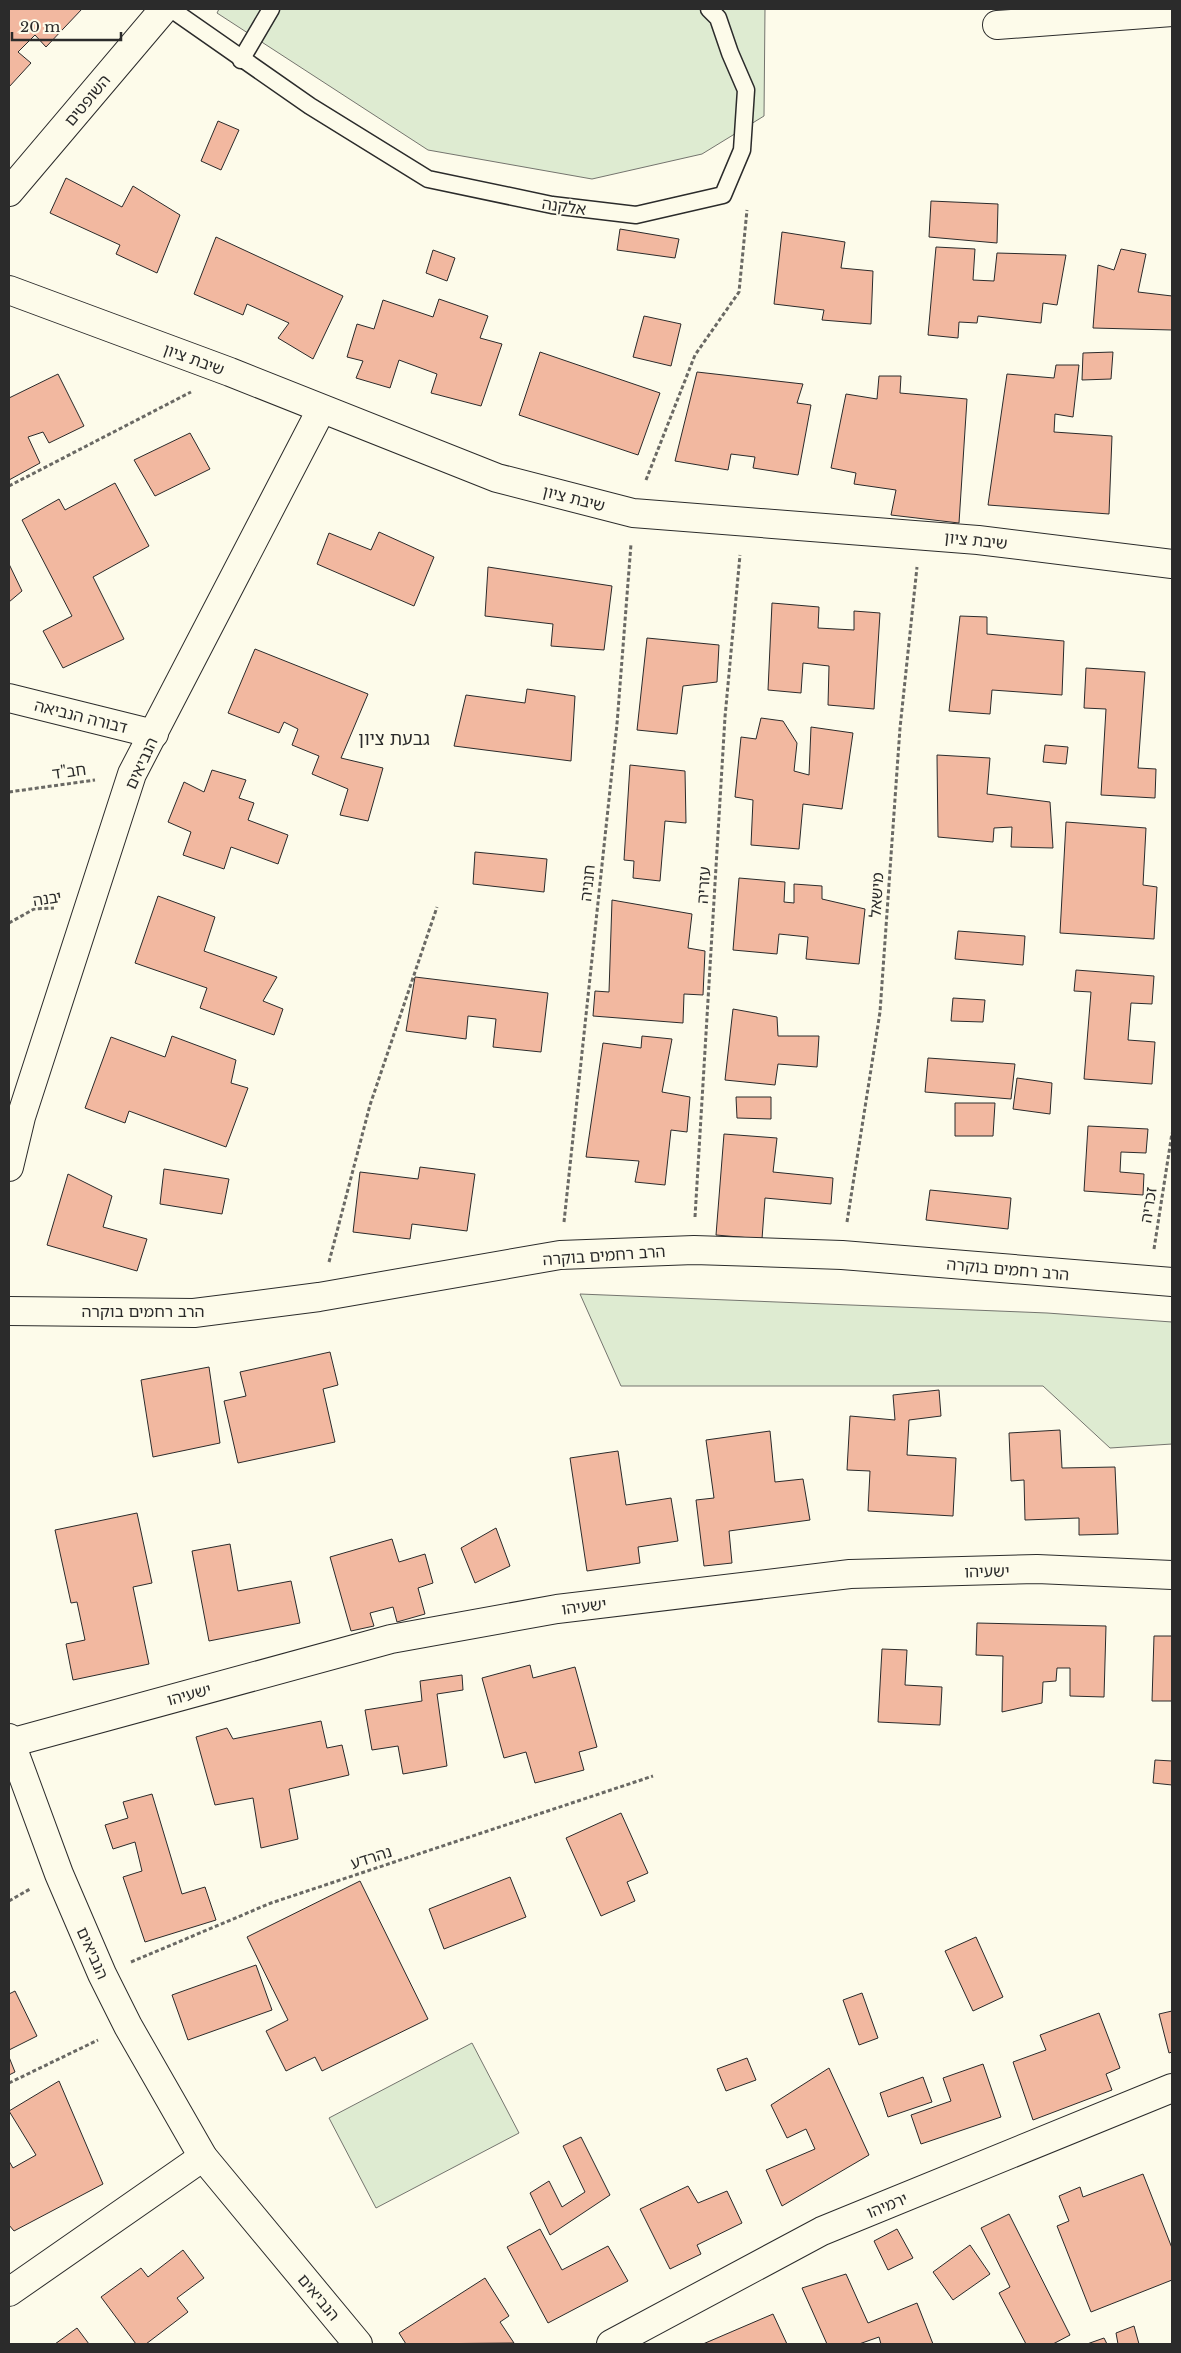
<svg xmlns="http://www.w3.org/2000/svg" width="1181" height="2353" viewBox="0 0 1181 2353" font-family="'Libre Baskerville','Noto Sans Hebrew',serif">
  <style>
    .green { fill: #deebd1; stroke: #74746e }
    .building { fill: #f2b8a0; stroke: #2b2b2b }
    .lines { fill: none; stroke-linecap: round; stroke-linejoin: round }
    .lane-casing { stroke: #2b2b2b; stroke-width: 19 }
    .street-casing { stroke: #2b2b2b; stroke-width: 30 }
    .path { stroke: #6a6964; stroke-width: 3; stroke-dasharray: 4 2.5; stroke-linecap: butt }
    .lane { stroke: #fdfbea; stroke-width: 16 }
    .street { stroke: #fdfbea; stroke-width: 28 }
    .labels { text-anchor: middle; stroke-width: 4; stroke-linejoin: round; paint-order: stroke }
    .street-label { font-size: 16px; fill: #2b2b2b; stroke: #fdfbea }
    .neighbourhood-label { font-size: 18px; fill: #2b2b2b; stroke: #fdfbea }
  </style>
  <rect width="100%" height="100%" fill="#fdfbea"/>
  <!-- green -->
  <g class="green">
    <polygon points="219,9 765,9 764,116 702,154 592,179 428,150 217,13"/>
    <polygon points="580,1294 1047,1313 1172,1322 1172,1444 1110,1448 1043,1386 621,1386"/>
    <polygon points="472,2043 519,2133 376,2208 329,2118"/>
  </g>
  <!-- building -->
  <g class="building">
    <polygon points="9,9 82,9 46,47 35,35 18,52 31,63 9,87"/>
    <polygon points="218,121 239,130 221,170 201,161"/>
    <polygon points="66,178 122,207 133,186 180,215 157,273 116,254 120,245 50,213"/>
    <polygon points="931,201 998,204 997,243 929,237"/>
    <polygon points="620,229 679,239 675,258 617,250"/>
    <polygon points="782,232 845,242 841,268 873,271 871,324 822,320 824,310 774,304"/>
    <polygon points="216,237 343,296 313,359 278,338 289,323 247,304 243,315 194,294"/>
    <polygon points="936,247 975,249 973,280 994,281 997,253 1066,255 1057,305 1043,303 1041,323 978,316 977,323 959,322 958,338 928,335"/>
    <polygon points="1121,249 1146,254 1138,292 1172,296 1172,330 1093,328 1098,265 1114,270"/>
    <polygon points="433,250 455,258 447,281 426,273"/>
    <polygon points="439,299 488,316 480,338 502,344 481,406 431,393 437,374 399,360 390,388 356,378 363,361 347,357 357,324 374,329 383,300 433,317"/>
    <polygon points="644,316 681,324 671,366 633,357"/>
    <polygon points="540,352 660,393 638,455 519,415"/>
    <polygon points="1113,352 1111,379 1082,380 1083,353"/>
    <polygon points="1056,365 1079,365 1073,417 1055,414 1054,432 1112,436 1109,514 988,505 1007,374 1054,378"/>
    <polygon points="697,372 803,384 797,403 811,405 798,475 753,468 755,457 731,454 728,470 675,461"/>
    <polygon points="58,374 84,426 49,443 43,432 28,437 40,463 9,480 9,398"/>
    <polygon points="879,376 901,376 900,393 967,399 959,523 891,515 896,490 854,484 856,473 831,468 846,394 877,399"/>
    <polygon points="190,433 210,469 155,496 134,460"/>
    <polygon points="115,483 149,546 93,577 124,639 63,668 43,631 72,616 22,520 59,499 65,510"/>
    <polygon points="379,532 434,557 414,606 317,564 329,533 371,550"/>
    <polygon points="9,564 22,591 9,602"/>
    <polygon points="488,567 612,586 604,650 551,646 553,624 485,616"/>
    <polygon points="772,603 819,607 818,628 854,630 854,611 880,613 874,709 828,705 829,666 803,663 801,693 768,690"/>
    <polygon points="960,616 987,617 987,634 1064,641 1062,695 992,690 990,714 949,711"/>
    <polygon points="647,638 719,645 717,682 683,686 677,734 637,730"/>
    <polygon points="255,649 368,694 341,758 383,768 368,821 340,815 348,789 312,774 319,756 292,745 298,729 284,722 279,733 228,713"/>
    <polygon points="1086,668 1145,672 1138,768 1156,769 1155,798 1101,795 1106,709 1084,708"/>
    <polygon points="527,689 575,696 571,761 454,746 466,695 525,703"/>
    <polygon points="761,718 783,721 797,743 794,771 809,775 811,727 853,733 842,809 803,804 799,849 751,845 753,800 735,797 741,737 756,739"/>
    <polygon points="1045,745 1068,747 1066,764 1043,762"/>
    <polygon points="937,755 990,758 987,794 1050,802 1053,848 1011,847 1012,827 994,828 993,842 938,837"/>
    <polygon points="630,765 685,771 686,823 665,821 660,881 633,878 634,861 624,860"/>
    <polygon points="212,770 246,780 239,798 254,803 248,820 288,835 278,864 231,847 224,869 183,855 191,832 168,822 184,782 204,792"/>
    <polygon points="1066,822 1146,828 1143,885 1157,887 1154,939 1060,933"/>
    <polygon points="475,852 547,859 544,892 473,884"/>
    <polygon points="739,878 785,882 784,902 794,903 794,884 822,886 822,899 865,909 859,964 806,959 808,937 779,934 777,954 733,950"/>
    <polygon points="158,896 215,917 204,951 277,977 263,1001 283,1009 274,1035 200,1008 207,988 135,963"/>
    <polygon points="612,900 692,914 688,948 705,951 703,995 684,994 683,1023 593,1016 595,991 609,992"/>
    <polygon points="958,931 1025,936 1023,965 955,959"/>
    <polygon points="1076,970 1154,976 1152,1004 1131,1003 1128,1040 1155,1042 1152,1084 1084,1079 1091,992 1074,991"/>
    <polygon points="415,977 548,993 541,1052 493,1047 496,1019 468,1016 466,1039 406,1031"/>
    <polygon points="953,998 985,1000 983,1022 951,1021"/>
    <polygon points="733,1009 777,1017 778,1036 819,1036 817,1067 778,1064 775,1085 725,1080"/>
    <polygon points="172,1036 236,1060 231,1083 248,1088 226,1147 129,1111 125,1123 85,1108 111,1037 165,1057"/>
    <polygon points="642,1036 672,1039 662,1092 690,1097 687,1132 671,1130 665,1185 635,1182 639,1161 586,1157 603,1043 641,1048"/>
    <polygon points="928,1058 1015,1064 1011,1099 925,1092"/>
    <polygon points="1017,1078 1052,1083 1050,1114 1013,1109"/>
    <polygon points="736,1097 771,1097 771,1119 737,1118"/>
    <polygon points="955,1103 995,1103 993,1136 955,1136"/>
    <polygon points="1088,1126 1148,1129 1146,1153 1121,1152 1120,1172 1144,1174 1143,1195 1084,1191"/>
    <polygon points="724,1134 777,1138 773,1172 833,1178 831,1204 765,1198 762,1239 716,1235"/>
    <polygon points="420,1167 475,1174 467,1231 412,1224 410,1239 353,1232 360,1172 418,1179"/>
    <polygon points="164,1169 229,1179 222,1214 160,1204"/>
    <polygon points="68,1174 112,1196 103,1227 147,1239 137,1271 47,1245"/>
    <polygon points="930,1190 1011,1198 1008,1229 926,1220"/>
    <polygon points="330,1352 338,1385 323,1389 335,1442 238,1463 224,1401 246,1396 240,1372"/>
    <polygon points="209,1367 220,1443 153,1457 141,1380"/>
    <polygon points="939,1390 941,1416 909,1420 907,1455 956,1458 953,1516 868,1511 870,1471 847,1470 850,1416 895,1420 893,1395"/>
    <polygon points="1060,1430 1062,1468 1115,1467 1118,1534 1079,1535 1079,1518 1025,1520 1024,1480 1011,1481 1009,1433"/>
    <polygon points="770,1431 775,1482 803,1479 810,1520 729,1531 732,1563 704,1566 696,1500 714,1498 706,1440"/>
    <polygon points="618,1451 626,1505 671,1498 678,1541 638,1547 640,1563 587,1571 570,1458"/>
    <polygon points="137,1513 152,1583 133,1587 149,1664 73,1680 66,1644 85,1640 77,1602 71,1603 55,1530"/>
    <polygon points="496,1528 510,1566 475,1583 461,1548"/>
    <polygon points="392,1539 399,1562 425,1554 433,1583 418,1588 425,1614 397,1622 393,1607 370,1613 374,1626 351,1631 330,1557"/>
    <polygon points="230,1544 238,1591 291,1581 300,1623 209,1641 192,1551"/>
    <polygon points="977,1623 1106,1626 1104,1697 1070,1696 1070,1668 1057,1668 1056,1681 1043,1682 1042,1703 1002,1712 1003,1656 976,1655"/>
    <polygon points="1154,1636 1172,1636 1172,1701 1152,1701"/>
    <polygon points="882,1649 907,1650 905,1685 942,1687 940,1725 878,1722"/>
    <polygon points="530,1665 533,1678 575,1667 597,1747 579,1752 584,1770 535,1783 526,1752 504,1758 482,1678"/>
    <polygon points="462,1675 463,1690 437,1694 447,1766 403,1774 398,1746 372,1750 365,1710 422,1701 420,1681"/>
    <polygon points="321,1721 327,1748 342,1745 349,1775 289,1789 298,1839 261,1848 253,1798 215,1805 196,1737 227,1728 233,1739"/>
    <polygon points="1155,1760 1172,1761 1172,1785 1153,1783"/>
    <polygon points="152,1794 182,1894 205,1887 216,1920 145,1942 123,1877 142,1871 135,1842 113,1849 105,1825 128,1818 123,1802"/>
    <polygon points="621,1813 648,1873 627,1882 635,1901 601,1916 566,1838"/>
    <polygon points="510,1877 526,1917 444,1949 429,1909"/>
    <polygon points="360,1881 428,2019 322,2071 315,2057 286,2071 266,2031 288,2020 247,1937"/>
    <polygon points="976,1937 1003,1997 973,2011 945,1951"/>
    <polygon points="256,1965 272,2010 188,2040 172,1995"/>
    <polygon points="15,1991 37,2036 9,2050 9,1994"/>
    <polygon points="862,1993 878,2038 859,2045 843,2000"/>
    <polygon points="1172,2011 1172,2052 1169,2053 1159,2014"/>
    <polygon points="1099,2013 1120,2068 1106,2074 1112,2090 1033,2120 1013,2062 1046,2050 1040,2035"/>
    <polygon points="9,2057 15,2072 9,2075"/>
    <polygon points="747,2058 756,2080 726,2091 717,2069"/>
    <polygon points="983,2064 1001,2117 921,2144 911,2115 951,2101 943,2078"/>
    <polygon points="829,2068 869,2155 782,2206 766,2170 815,2149 806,2129 787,2138 771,2105"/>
    <polygon points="923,2077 932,2102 888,2117 880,2093"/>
    <polygon points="59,2081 103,2184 14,2231 9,2225 9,2161 13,2168 36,2155 9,2111"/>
    <polygon points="581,2137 610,2195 550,2235 530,2193 549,2181 562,2207 585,2192 563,2146"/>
    <polygon points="1143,2174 1172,2248 1172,2280 1091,2312 1057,2226 1069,2221 1059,2196 1080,2187 1083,2197"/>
    <polygon points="688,2186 698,2203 727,2191 742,2223 697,2245 701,2254 670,2269 640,2209"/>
    <polygon points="1009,2214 1070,2335 1053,2344 1026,2344 999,2293 1010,2287 981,2228"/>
    <polygon points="540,2229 562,2270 608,2246 628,2281 548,2323 507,2247"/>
    <polygon points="897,2229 913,2258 888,2270 874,2241"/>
    <polygon points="970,2245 990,2274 953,2300 933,2272"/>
    <polygon points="183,2250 204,2278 177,2298 188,2312 146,2344 136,2344 101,2297 141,2268 148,2277"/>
    <polygon points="846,2274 868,2323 917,2303 933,2344 881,2344 879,2337 859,2344 827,2344 802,2288"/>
    <polygon points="485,2278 509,2316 500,2322 514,2343 406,2344 399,2333"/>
    <polygon points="773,2314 787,2344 703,2344"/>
    <polygon points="1134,2326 1139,2344 1118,2344 1116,2333"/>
    <polygon points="77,2328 89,2344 55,2344"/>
    <polygon points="1104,2338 1107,2344 1087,2344"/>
  </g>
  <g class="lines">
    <!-- lane casing -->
    <g class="lane-casing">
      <g id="lane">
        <polyline points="171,9 310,106 428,179 552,205 636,215 723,195 742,150 746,90 730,53 718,18 709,9"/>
        <polyline points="241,60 271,9"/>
      </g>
    </g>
    <!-- street casing -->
    <g class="street-casing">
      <g id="street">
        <polyline points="997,25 1172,12"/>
        <polyline points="9,192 164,9"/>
        <polyline points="9,290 230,372 497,478 633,513 978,540 1172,564"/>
        <polyline points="9,698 154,734"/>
        <polyline points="9,1167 21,1117 132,774 321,410"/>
        <polyline points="9,1311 194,1313 319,1297 560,1255 694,1250 842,1255 1172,1282"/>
        <polyline points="9,1738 59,1874 102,1974 128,2026 203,2157 358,2344"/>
        <polyline points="10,1743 391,1639 557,1609 850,1574 1037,1569 1172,1575"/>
        <polyline points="9,2292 203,2157"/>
        <polyline points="611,2344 822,2231 1172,2088"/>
      </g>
    </g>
    <!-- path -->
    <g class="path">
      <polyline points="646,480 695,355 739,292 747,210"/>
      <polyline points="9,486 191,392"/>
      <polyline points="9,792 95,780"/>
      <polyline points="9,923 34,909 54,908"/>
      <polyline points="695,1217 725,717 740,555"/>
      <polyline points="564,1222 617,724 631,544"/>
      <polyline points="847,1222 880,1012 900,728 917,567"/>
      <polyline points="1154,1249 1172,1133"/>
      <polyline points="329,1262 370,1105 437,907"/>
      <polyline points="9,1901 30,1889"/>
      <polyline points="131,1962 271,1903 653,1776"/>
      <polyline points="9,2083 98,2040"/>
    </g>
    <!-- lane -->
    <use href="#lane" class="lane"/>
    <!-- street -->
    <use href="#street" class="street"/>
  </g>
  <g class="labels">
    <!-- street labels -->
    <g class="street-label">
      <text transform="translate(87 100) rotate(-50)" y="6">השופטים</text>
      <text transform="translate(564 206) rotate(8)" y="6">אלקנה</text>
      <text transform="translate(194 359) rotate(20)" y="6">שיבת ציון</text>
      <text transform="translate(574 498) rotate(14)" y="6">שיבת ציון</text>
      <text transform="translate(976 540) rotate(6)" y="6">שיבת ציון</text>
      <text transform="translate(81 716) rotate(14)" y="6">דבורה הנביאה</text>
      <text transform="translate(141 763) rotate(-65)" y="6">הנביאים</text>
      <text transform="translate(69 771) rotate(-8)" y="6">חב"ד</text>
      <text transform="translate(587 883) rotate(-84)" y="6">חנניה</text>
      <text transform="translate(703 885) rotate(-86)" y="6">עזריה</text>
      <text transform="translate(876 895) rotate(-86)" y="6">מישאל</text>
      <text transform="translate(47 898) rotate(-9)" y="6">יבנה</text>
      <text transform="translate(1148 1205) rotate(-81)" y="6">זכריה</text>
      <text transform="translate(604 1255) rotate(-4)" y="6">הרב רחמים בוקרה</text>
      <text transform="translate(1008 1269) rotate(5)" y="6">הרב רחמים בוקרה</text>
      <text x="143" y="1317">הרב רחמים בוקרה</text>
      <text transform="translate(987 1571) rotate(-1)" y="6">ישעיהו</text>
      <text transform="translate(584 1606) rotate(-7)" y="6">ישעיהו</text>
      <text transform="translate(189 1694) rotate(-15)" y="6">ישעיהו</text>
      <text transform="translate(371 1857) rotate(-18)" y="6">נהרדע</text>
      <text transform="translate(93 1953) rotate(66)" y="6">הנביאים</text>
      <text transform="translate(887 2205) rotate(-22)" y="6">ירמיהו</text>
      <text transform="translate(319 2297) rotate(50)" y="6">הנביאים</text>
    </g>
    <!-- neighbourhood labels -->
    <g class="neighbourhood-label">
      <text x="394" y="745">גבעת ציון</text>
    </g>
  </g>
  <!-- border -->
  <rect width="1181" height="2353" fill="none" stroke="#2b2b2b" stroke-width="20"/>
  <!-- scale -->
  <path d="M12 32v8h109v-8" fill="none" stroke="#2b2b2b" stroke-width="2.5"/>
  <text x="20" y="32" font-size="15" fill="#2b2b2b" stroke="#fdfbea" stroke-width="4" paint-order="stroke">20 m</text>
</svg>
